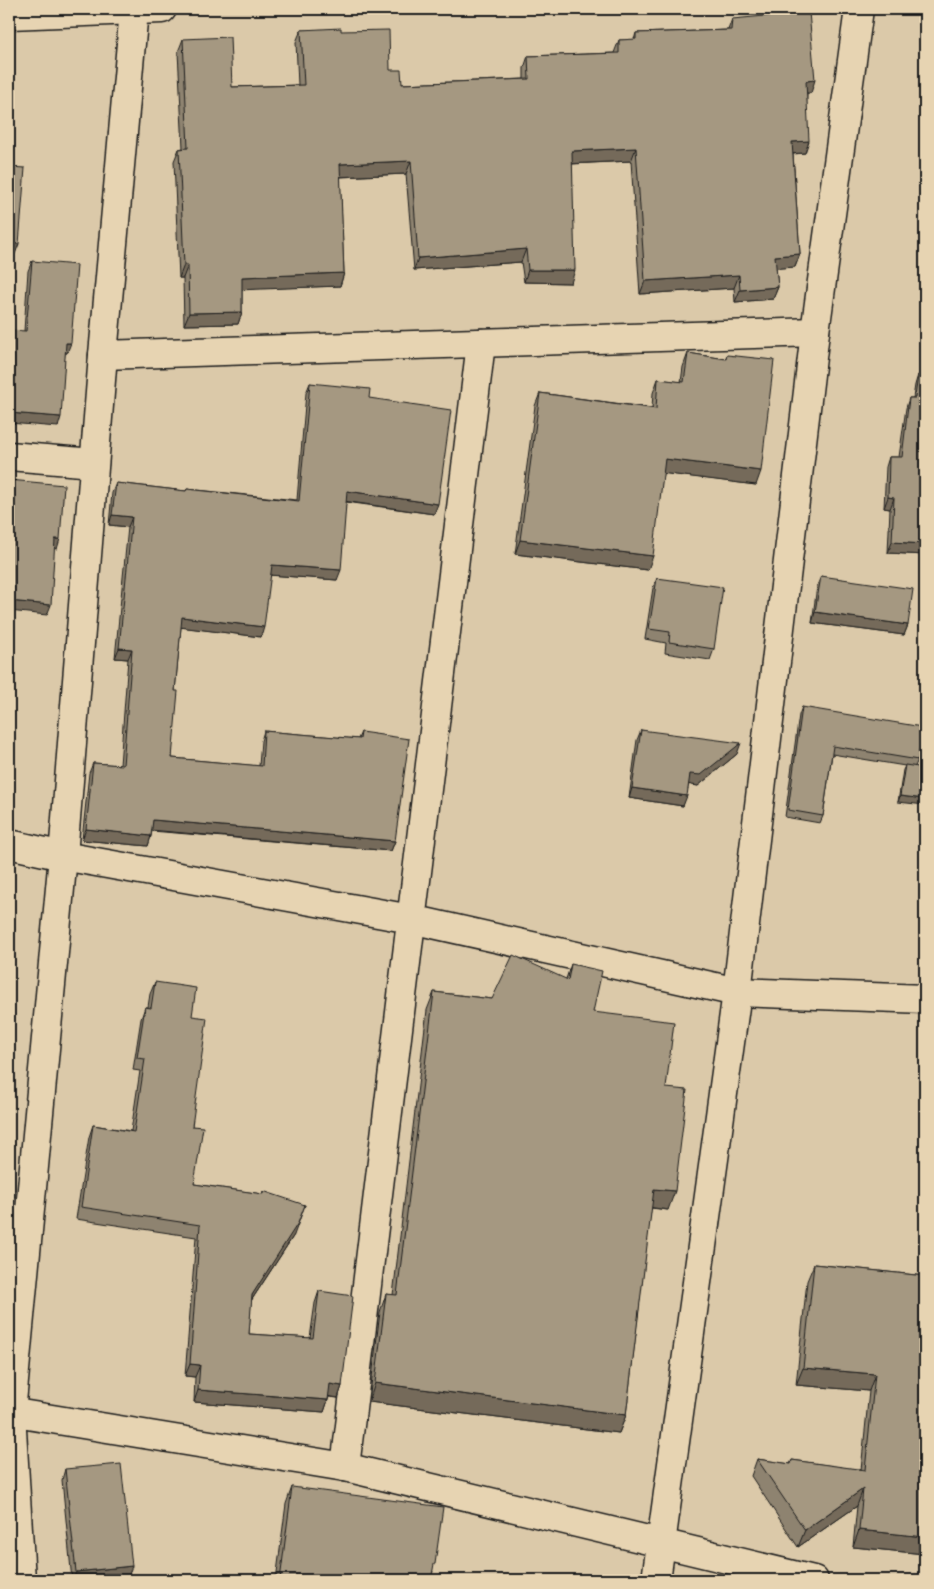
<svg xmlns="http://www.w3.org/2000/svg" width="934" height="1589" viewBox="0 0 934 1589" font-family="'Playpen Sans',sans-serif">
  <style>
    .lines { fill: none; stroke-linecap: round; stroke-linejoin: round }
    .street-casing { stroke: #1c1c1c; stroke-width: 31 }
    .street { stroke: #e7d4b2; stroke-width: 28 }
    .wall { fill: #8e836f; stroke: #1c1c1c }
    .shaded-wall { fill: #746a5a; stroke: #1c1c1c }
    .building { fill: #a59881; stroke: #1c1c1c }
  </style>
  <rect width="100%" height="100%" fill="#dbc9a9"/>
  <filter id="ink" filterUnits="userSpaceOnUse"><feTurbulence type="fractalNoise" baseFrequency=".02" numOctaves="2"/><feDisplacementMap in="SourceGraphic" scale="10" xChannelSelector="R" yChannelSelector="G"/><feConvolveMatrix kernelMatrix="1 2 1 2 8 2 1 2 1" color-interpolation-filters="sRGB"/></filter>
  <g filter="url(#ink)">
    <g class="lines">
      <!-- street casing -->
      <g class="street-casing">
        <g id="street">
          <polyline points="9,15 162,9"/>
          <polyline points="103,355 815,332"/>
          <polyline points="9,456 94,463"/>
          <polyline points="9,844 63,856 411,919 737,992 925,999"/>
          <polyline points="9,1412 345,1467 814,1580"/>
          <polyline points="345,1467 481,343"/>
          <polyline points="21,1580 11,1413 63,856 103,355 134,10"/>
          <polyline points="656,1580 737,992 815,332 859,9"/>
        </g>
      </g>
      <!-- street -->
      <use href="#street" class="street"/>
    </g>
    <!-- wall -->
    <g class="wall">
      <polygon points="732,19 811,93 807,93 805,153 793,154 800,254 795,267 776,268 778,287 773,299 735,302 734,288 640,294 631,161 572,164 571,283 524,282 521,262 414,270 406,174 340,177 344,273 340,286 242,289 242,312 238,324 184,325 183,278 179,278 174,161 179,149 183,148 178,52 183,39 232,87 298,85 296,42 301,30 341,31 390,70 402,84 524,79 524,68 528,56 614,53 619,40 634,40 636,33 728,30"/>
      <polygon points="32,261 67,353 65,353 58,427 24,331 28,271"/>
      <polygon points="688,353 725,359 727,355 756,485 663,473 648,570 515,554 535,406 540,393 652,408 653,393 658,379 681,382 683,367"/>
      <polygon points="918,375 925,376 925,555 888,553 890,509 884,508 886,467 889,457 899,457 906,408 909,398 913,398 915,385"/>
      <polygon points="310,383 369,398 434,514 346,502 337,580 270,575 261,637 181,627 175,691 172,758 259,766 261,741 264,731 358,739 361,732 395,841 391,851 152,831 151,836 148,846 82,840 89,773 93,763 120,765 128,659 115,658 128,527 109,525 112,493 116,483 186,491 187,489 297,500 306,393"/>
      <polygon points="821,576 908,625 904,635 812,623 817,586"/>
      <polygon points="657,578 714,649 710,660 665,653 666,643 645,639 653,588"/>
      <polygon points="802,707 918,760 898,802 903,770 905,766 832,754 823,816 820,823 785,817 799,715"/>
      <polygon points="641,730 737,754 698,786 689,784 683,806 629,798 637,740"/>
      <polygon points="571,964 593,1012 666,1088 668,1210 651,1208 626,1415 619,1433 369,1402 380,1312 386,1294 393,1295 427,1010 434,992 492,999 566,979"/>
      <polygon points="155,982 192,1016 192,1126 194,1184 262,1194 263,1191 294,1235 251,1301 249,1334 310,1338 315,1303 319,1291 342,1386 338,1398 329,1397 324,1412 194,1402 195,1377 185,1376 196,1237 76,1219 89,1137 93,1125 131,1131 140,1071 133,1070 141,1019 145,1007 148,1007 150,994"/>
      <polygon points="814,1264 925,1276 925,1554 853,1547 857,1506 798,1547 751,1476 757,1459 790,1464 792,1460 861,1470 869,1391 796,1385 807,1281"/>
      <polygon points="65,1469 128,1577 93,1580 72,1580 62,1480"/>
      <polygon points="292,1487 433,1571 431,1580 276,1580 286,1504"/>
    </g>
    <!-- shaded-wall -->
    <g class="shaded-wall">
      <polygon points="815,80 811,93 802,93 806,81"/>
      <polygon points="809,141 805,153 787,154 792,142"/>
      <polygon points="636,148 631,161 567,164 572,151"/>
      <polygon points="411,161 406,174 335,177 340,164"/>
      <polygon points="9,243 19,244 15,254 9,254"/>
      <polygon points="526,249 521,262 414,270 418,258"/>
      <polygon points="800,254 795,267 770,269 775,256"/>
      <polygon points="184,265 188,265 183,278 179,278"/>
      <polygon points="528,270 575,270 571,283 524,282"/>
      <polygon points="344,273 340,286 237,290 242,277"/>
      <polygon points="739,275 734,288 640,294 645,281"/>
      <polygon points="778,287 773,299 735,302 740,290"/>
      <polygon points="242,312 238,324 184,325 189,313"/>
      <polygon points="66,343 71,343 67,353 62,353"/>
      <polygon points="9,413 61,417 58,427 9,423"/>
      <polygon points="665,459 761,471 756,485 660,473"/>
      <polygon points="347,491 438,504 434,514 343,501"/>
      <polygon points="888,497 894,498 890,509 884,508"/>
      <polygon points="112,515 132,517 128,527 109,525"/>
      <polygon points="55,539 60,539 57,549 51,548"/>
      <polygon points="520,540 653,556 648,570 515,554"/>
      <polygon points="892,542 925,544 925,555 888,553"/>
      <polygon points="272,565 341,570 337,580 268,575"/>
      <polygon points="9,601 51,605 47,615 9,611"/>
      <polygon points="815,612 908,625 904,635 812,623"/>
      <polygon points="182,617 264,627 261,637 179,627"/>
      <polygon points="119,648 132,649 128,659 115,658"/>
      <polygon points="741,743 737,754 698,786 686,784 690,774"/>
      <polygon points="632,788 687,796 683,806 629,798"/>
      <polygon points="900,796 925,799 925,805 898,802"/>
      <polygon points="153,820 395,841 391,851 149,830"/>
      <polygon points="86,829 151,836 148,846 82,840"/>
      <polygon points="654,1189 675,1191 668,1210 647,1207"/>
      <polygon points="305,1205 294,1235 247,1307 252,1295"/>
      <polygon points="190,1364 200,1365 195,1377 185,1376"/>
      <polygon points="803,1368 875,1374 869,1391 796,1385"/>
      <polygon points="375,1383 626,1415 619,1433 369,1402"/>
      <polygon points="330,1384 342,1386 338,1398 326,1396"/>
      <polygon points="198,1390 328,1400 324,1412 194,1402"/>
      <polygon points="863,1489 857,1506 798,1547 805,1530"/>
      <polygon points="859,1530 925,1537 925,1554 853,1547"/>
      <polygon points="132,1566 128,1577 93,1580 73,1580 76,1572"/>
    </g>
    <!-- building -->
    <g class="building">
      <polygon points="809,12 815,80 806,81 809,141 792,142 800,254 775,256 778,287 740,290 739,275 645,281 636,148 572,151 575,270 528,270 526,249 418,258 411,161 340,164 344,273 242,277 242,312 189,313 188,265 184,265 179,149 188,148 183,39 230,37 232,87 304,85 301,30 341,28 341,31 389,30 390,70 401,70 402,84 529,79 528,56 619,53 619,40 636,39 636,33 731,30 732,19"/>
      <polygon points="9,167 25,168 19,244 9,243"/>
      <polygon points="32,261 77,265 71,343 66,343 61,417 9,413 9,330 26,331"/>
      <polygon points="688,353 726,359 727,355 774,360 761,471 665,459 653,556 520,540 540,393 656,409 658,379 684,382"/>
      <polygon points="918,375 925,376 925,544 892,542 894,498 888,497 889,457 902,457 909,398 915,398"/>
      <polygon points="310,383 370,389 369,398 451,410 438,504 347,491 341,570 272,565 264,627 182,617 175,691 178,691 172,758 262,766 264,731 360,739 361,732 409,739 395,841 153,820 151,836 86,829 93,763 123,765 132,649 119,648 132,517 112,515 116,483 186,491 187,489 299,501"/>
      <polygon points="9,480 64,485 60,539 55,539 51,605 9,601"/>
      <polygon points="821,576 913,589 908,625 815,612"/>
      <polygon points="657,578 723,587 714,649 669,642 670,632 649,629"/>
      <polygon points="802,707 922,727 918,760 833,746 823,816 788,810"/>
      <polygon points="641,730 741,743 701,775 690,774 687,796 632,788"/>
      <polygon points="905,765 925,768 925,799 900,796"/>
      <polygon points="513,955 568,980 571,964 602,971 593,1012 674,1022 666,1088 687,1090 675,1191 654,1189 626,1415 375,1383 386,1294 397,1295 434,992 492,999"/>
      <polygon points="155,982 196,988 192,1016 207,1018 192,1126 203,1127 194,1184 263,1194 263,1191 305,1205 298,1223 252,1295 249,1334 313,1338 319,1291 353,1296 342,1386 330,1384 328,1400 198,1390 200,1365 190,1364 200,1225 81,1207 93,1125 134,1132 145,1059 137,1058 145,1007 151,1008"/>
      <polygon points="814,1264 925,1276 925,1537 859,1530 863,1489 805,1530 757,1459 791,1464 792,1460 865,1470 875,1374 803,1368"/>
      <polygon points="121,1464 132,1566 76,1572 65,1469"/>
      <polygon points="292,1487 443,1507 435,1564 434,1564 431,1580 280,1580"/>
      <polygon points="144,1577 144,1580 119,1580"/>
      <polygon points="163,1578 163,1580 149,1580"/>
    </g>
  </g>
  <!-- margin -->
  <rect width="934" height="1589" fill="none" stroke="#e7d4b2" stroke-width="30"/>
  <rect x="15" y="15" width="904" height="1559" fill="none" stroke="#1c1c1c" stroke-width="2" filter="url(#ink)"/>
</svg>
